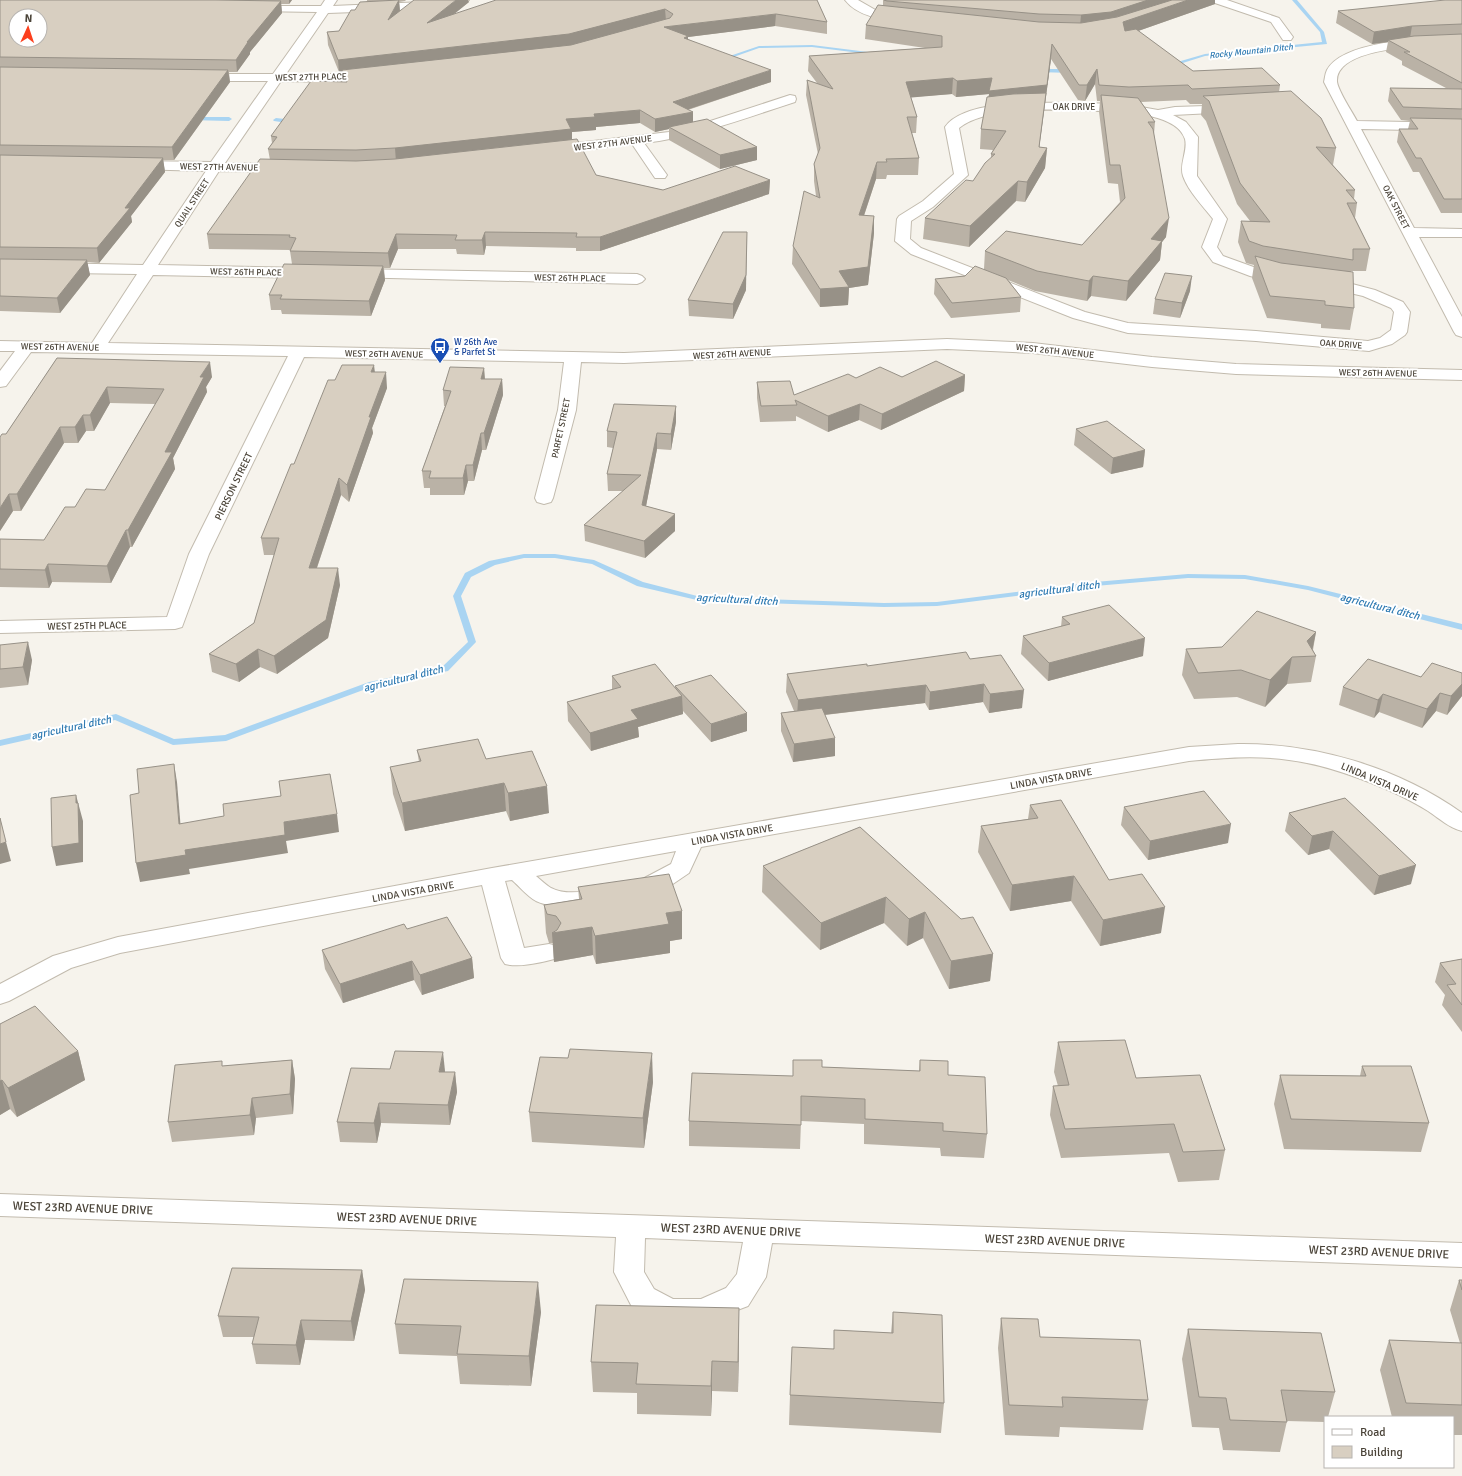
<svg xmlns="http://www.w3.org/2000/svg" width="1462" height="1476" viewBox="0 0 1462 1476" font-family="Signika,sans-serif">
  <style>
    .lines { fill: none; stroke-linecap: round; stroke-linejoin: round }
    .stream { fill: #a9d4f2; fill-rule: evenodd }
    .minor-casing { stroke: #c2bbae; stroke-width: 2 }
    .minor { fill: #fff; fill-rule: evenodd }
    .wall { fill: #bab2a6 }
    .shaded-wall { fill: #979187 }
    .building { fill: #d8cfc1; stroke: #979187; fill-rule: evenodd }
    .labels { text-anchor: middle; stroke-width: 4; stroke-linejoin: round; paint-order: stroke }
    .far-water-label { font-size: 9px; font-style: italic; fill: #2e7ab2; stroke: #fff }
    .far-street-label { font-size: 9px; fill: #4b4439; stroke: #fff }
    .far-transit-label { font-size: 9px; fill: #164399; stroke: #fff; text-anchor: start }
    .street-label { font-size: 10px; fill: #4b4439; stroke: #fff }
    .water-label { font-size: 11px; font-style: italic; fill: #2e7ab2; stroke: #fff }
    .near-street-label { font-size: 12px; fill: #4b4439; stroke: #fff }
  </style>
  <rect width="100%" height="100%" fill="#f6f3ec"/>
  <g class="lines">
    <!-- stream -->
    <g class="stream">
      <polygon points="1292,0 1297,0 1324,32 1327,44 1205,56 1170,67 1167,65 1205,54 1322,42 1320,32"/>
      <polygon points="812,45 876,53 878,54 876,55 812,47 759,48 725,60 721,59 759,46"/>
      <polygon points="1036,69 1071,69 1074,71 1071,73 1038,72 1035,70"/>
      <polygon points="191,117 229,117 232,119 229,121 189,120 189,118"/>
      <polygon points="276,118 294,120 297,122 294,124 274,121 273,120"/>
      <polygon points="524,554 555,554 594,560 643,582 701,597 884,603 937,602 1095,582 1188,574 1245,575 1308,586 1462,624 1462,630 1308,590 1245,579 1188,578 1095,586 937,606 884,607 701,601 637,586 592,564 555,558 524,558 495,565 471,577 461,596 476,642 448,671 374,686 226,741 173,745 115,720 0,746 0,740 116,714 174,739 225,735 369,682 442,667 468,642 453,596 465,573 489,561"/>
    </g>
    <!-- minor casing -->
    <g class="minor-casing">
      <g id="minor">
        <path d="M325 0H337L333 6 469 0 463 3 410 10 328 13 286 74H336L373 70 379 74C372 84 296 81 281 81L225 163 284 164 289 165 291 168 289 171 284 172 219 171 158 265 310 268 315 270 318 273 315 276 310 278 153 275 108 343 624 353 947 339 1033 343 1152 357 1236 364 1462 370V380L1236 374 1152 367 1033 353 947 349 624 363 581 362 576 410 553 498 551 502 544 504 537 502 535 498 558 410 564 362 304 357 209 554 182 627 175 629 0 633V621L167 617 189 554 288 356 31 352 6 386 0 387V371L15 351H0V341L92 343 137 274 0 272V262L143 265 206 171 134 169 129 168 127 165 129 162 134 161 211 162 268 81H200L196 80 194 77 196 74H273L317 12 251 11 245 8 247 6H321Z"/>
        <path d="M845 0H858L879 12 907 17 909 19 903 22C884 20 858 17 845 0Z"/>
        <polygon points="1210,0 1227,0 1279,18 1293,37 1291,40 1283,40 1271,22 1212,2"/>
        <path d="M1462 37V45C1437 45 1338 45 1337 80 1336 88 1353 113 1357 121L1462 123V131L1361 129 1414 228 1462 229V237H1419L1462 317V337L1456 335 1454 332 1324 82C1325 78 1325 74 1327 70 1344 39 1430 38 1462 37Z"/>
        <path d="M790 95 795 96 796 99 795 102C745 118 696 137 644 143L667 175 665 178H655L632 144 551 154 546 153 544 150 546 147 551 146 669 132 695 126Z"/>
        <path d="M1078 103 1124 104 1158 110 1175 107 1237 105 1238 108 1237 111 1232 112 1173 115 1186 122 1198 137 1197 176 1227 219 1217 247 1223 256 1259 269 1337 280 1375 290 1403 302 1410 312 1407 332 1405 335 1392 344 1369 351 1256 341 1128 333 1073 318 911 254 895 241 897 219 899 216 923 201 954 174 945 127C966 98 1046 103 1078 103ZM1101 111C1123 112 1177 113 1185 139 1188 151 1179 164 1183 176 1188 191 1203 206 1213 219L1202 247 1213 262 1250 276 1278 283 1337 290 1363 296 1391 308 1394 312 1391 330 1380 338 1368 341 1256 331 1128 323 1085 312 921 248 910 239 911 221 933 207 968 175 959 128C989 104 1062 110 1101 111Z"/>
        <polygon points="354,269 637,274 642,276 645,279 642,282 637,284 349,277 346,274 349,271"/>
        <path d="M1238 744C1316 743 1399 768 1462 813V831C1449 828 1439 818 1428 811 1419 805 1409 800 1399 795 1364 779 1328 765 1289 760 1256 755 1222 758 1189 761L701 847 689 873 661 892 644 897 635 895 632 889 635 883 671 864 676 851 536 876C541 880 546 885 551 888 570 898 594 887 614 892L617 898 614 904C593 909 555 910 536 901 527 896 519 886 512 880L505 881 524 948 549 944 558 946 562 952 558 958C542 962 521 968 505 964L501 958 482 885 120 953 71 968 9 1001 0 1004V984L53 956 118 937 492 868 1189 747Z"/>
        <path d="M0 1194 1462 1243V1267L772 1243 766 1277 748 1306 703 1323H670L632 1307 614 1272 616 1237 0 1216ZM645 1238 743 1242 737 1274 726 1288 701 1299H673L654 1289 644 1272Z"/>
      </g>
    </g>
    <!-- minor -->
    <use href="#minor" class="minor"/>
  </g>
  <!-- wall -->
  <g class="wall">
    <polygon points="0,0 292,0 289,4 281,4 282,13 250,52 250,54 237,72 229,72 230,82 174,160 163,160 165,172 131,216 132,222 99,263 87,262 90,275 60,313 0,311"/>
    <polygon points="367,0 406,0 405,1 399,2 400,11 469,2 454,14 817,0 827,22 827,34 775,26 688,37 688,39 771,82 688,110 693,112 693,122 757,147 757,160 720,169 669,140 669,129 655,132 640,123 596,127 596,130 572,132 572,140 596,175 663,190 770,180 769,194 600,251 576,251 576,248 486,246 484,255 457,254 456,249 398,249 390,268 384,268 385,280 371,316 282,314 281,310 271,310 269,295 292,264 290,251 291,250 209,249 207,234 270,160 268,149 272,143 271,136 343,82 342,72 339,72 328,45 327,32 339,31 355,10 367,1"/>
    <polygon points="883,0 1215,0 1215,4 1138,31 1193,71 1280,85 1279,92 1336,148 1333,165 1355,190 1354,199 1357,203 1355,218 1370,249 1366,271 1351,271 1354,308 1350,330 1321,328 1321,324 1267,318 1252,278 1254,265 1246,263 1238,242 1241,221 1250,221 1237,204 1206,121 1201,115 1202,104 1190,104 1186,100 1141,102 1155,122 1154,134 1166,237 1162,242 1160,260 1126,301 1091,296 1087,301 1035,291 1008,280 1021,297 1020,312 951,318 934,294 935,279 965,276 984,269 985,251 1082,245 1120,202 1118,184 1108,183 1099,112 1100,101 1097,101 1095,84 1085,101 1078,100 1051,59 1039,147 1047,148 1045,168 1025,202 1016,201 969,247 923,239 925,218 973,181 991,158 991,154 993,150 980,149 981,129 989,94 956,97 952,94 911,97 917,117 916,133 912,133 919,158 918,175 887,175 886,179 876,179 864,216 874,233 868,285 849,288 848,305 820,307 792,264 793,246 816,196 814,181 814,164 818,154 806,95 807,80 817,83 808,71 809,56 925,48 865,39 866,25 883,5"/>
    <polygon points="1462,0 1462,213 1441,213 1419,172 1413,172 1397,142 1399,129 1408,129 1410,121 1401,120 1388,101 1390,88 1446,88 1402,65 1402,61 1386,52 1388,42 1372,44 1336,23 1338,11"/>
    <polygon points="746,290 733,319 689,316 688,300"/>
    <polygon points="1190,291 1180,318 1153,314 1155,299"/>
    <polygon points="57,358 212,377 206,387 207,392 173,458 175,469 132,547 130,547 111,583 52,582 49,588 0,587 0,539 44,540 75,507 105,490 155,404 110,403 94,431 86,431 78,443 64,443 21,511 13,511 0,531 6,434"/>
    <polygon points="484,368 485,379 502,379 503,395 486,450 482,450 474,481 468,481 464,495 430,495 430,488 424,488 422,471 445,406 444,406 443,390"/>
    <polygon points="375,372 387,388 372,428 373,433 349,502 341,495 317,568 340,585 328,638 277,674 260,667 239,682 212,672 209,654 254,623 274,555 264,555 261,538 294,464 335,380"/>
    <polygon points="965,375 964,391 881,430 859,420 828,432 796,416 796,421 760,422 757,398 757,382 794,395 856,378"/>
    <polygon points="676,406 676,422 671,450 657,449 646,506 675,514 675,531 645,558 585,541 584,525 623,491 608,491 607,474 613,448 607,447 607,431"/>
    <polygon points="1076,429 1145,450 1143,467 1111,474 1074,445"/>
    <polygon points="1062,617 1143,656 1048,681 1021,654 1023,636 1061,627"/>
    <polygon points="1316,632 1313,650 1316,656 1311,682 1287,684 1265,707 1237,697 1194,699 1182,675 1186,649 1222,647"/>
    <polygon points="0,645 32,660 28,685 0,688"/>
    <polygon points="970,659 1022,708 989,713 983,702 929,710 925,703 825,715 835,756 793,762 781,731 781,713 794,711 786,692 787,674 867,666"/>
    <polygon points="1462,673 1462,696 1447,715 1436,711 1422,728 1379,712 1374,718 1339,705 1343,687 1421,677"/>
    <polygon points="612,676 675,687 675,686 747,731 711,742 683,711 683,714 638,727 639,737 591,751 568,721 567,702 612,690"/>
    <polygon points="417,750 486,759 549,813 510,821 506,811 405,831 393,794 390,767 419,762"/>
    <polygon points="1345,798 1411,884 1374,895 1329,849 1308,855 1285,831 1289,813"/>
    <polygon points="1030,805 1109,880 1161,933 1100,946 1071,901 1010,911 978,852 981,826 1028,819"/>
    <polygon points="1124,807 1228,843 1148,860 1121,825"/>
    <polygon points="860,827 993,954 990,981 949,989 923,938 907,946 884,923 820,950 762,892 763,866"/>
    <polygon points="578,887 682,939 670,941 670,953 596,964 593,955 554,962 553,943 549,943 546,933 544,905 579,899"/>
    <polygon points="407,929 472,958 474,978 422,995 414,980 343,1003 325,969 322,950"/>
    <polygon points="1462,959 1462,1032 1442,1005 1445,995 1435,982 1440,963"/>
    <polygon points="0,1024 78,1051 85,1080 17,1117 10,1109 0,1115"/>
    <polygon points="1058,1042 1136,1078 1225,1150 1219,1180 1178,1182 1169,1153 1061,1158 1050,1115 1053,1086 1058,1086 1054,1072"/>
    <polygon points="292,1060 295,1079 293,1114 256,1118 254,1135 172,1142 168,1122 223,1066"/>
    <polygon points="920,1060 948,1075 987,1134 984,1158 941,1156 940,1148 864,1144 864,1124 801,1121 800,1149 689,1146 689,1121 822,1067 919,1071"/>
    <polygon points="1362,1066 1429,1123 1421,1152 1284,1149 1274,1104 1280,1075 1360,1076"/>
    <polygon points="445,1071 445,1072 455,1072 457,1092 450,1125 381,1123 377,1143 340,1142 337,1122"/>
    <polygon points="653,1082 644,1148 532,1142 529,1112"/>
    <polygon points="362,1270 365,1290 354,1341 305,1340 300,1365 256,1364 252,1344 254,1337 223,1337 218,1316"/>
    <polygon points="1459,1280 1462,1280 1462,1435 1453,1435 1453,1417 1392,1417 1380,1370 1389,1340 1460,1343 1450,1310"/>
    <polygon points="541,1312 531,1386 460,1384 457,1356 399,1354 395,1324"/>
    <polygon points="893,1312 944,1403 941,1433 789,1425 790,1395 834,1348 834,1330 891,1333"/>
    <polygon points="1001,1318 1148,1400 1143,1430 1060,1427 1059,1437 1005,1435 998,1348"/>
    <polygon points="1188,1329 1335,1392 1328,1417 1325,1417 1325,1422 1287,1421 1280,1452 1223,1450 1219,1428 1192,1427 1182,1359"/>
    <polygon points="739,1338 738,1392 712,1391 711,1416 637,1414 637,1393 593,1392 591,1362"/>
  </g>
  <!-- shaded-wall -->
  <g class="shaded-wall">
    <polygon points="289,0 292,0 289,4"/>
    <polygon points="399,0 400,12 388,20"/>
    <polygon points="456,0 468,0 469,2 428,35 427,23"/>
    <polygon points="1148,0 1184,0 1080,26 1081,15"/>
    <polygon points="1188,0 1215,0 1215,4 1121,37 1123,22"/>
    <polygon points="281,1 282,13 250,52 250,54 237,72 236,60 247,42"/>
    <polygon points="665,9 666,21 570,47 342,70 342,72 339,72 338,60"/>
    <polygon points="776,14 775,26 688,37 688,48 664,27"/>
    <polygon points="1412,26 1410,38 1388,40 1388,42 1372,44 1374,32"/>
    <polygon points="1052,44 1051,59 1037,164 1047,148 1045,168 1025,202 1027,182 1037,164 988,106 989,94 956,97 957,81"/>
    <polygon points="1097,69 1095,84 1085,101 1087,85"/>
    <polygon points="228,70 230,82 174,160 172,147"/>
    <polygon points="771,70 771,82 674,114 673,102"/>
    <polygon points="953,78 952,94 906,98 906,82"/>
    <polygon points="640,110 640,123 596,127 596,130 572,132 572,142 396,162 395,148 594,114"/>
    <polygon points="693,112 693,125 669,127 669,129 655,132 655,119"/>
    <polygon points="757,147 757,160 720,169 720,155"/>
    <polygon points="163,158 165,172 131,216 132,222 99,263 97,248 125,208"/>
    <polygon points="877,162 876,179 858,233 859,215"/>
    <polygon points="770,180 769,194 600,251 600,237"/>
    <polygon points="1018,181 1016,201 969,247 970,226"/>
    <polygon points="874,216 874,233 868,285 849,288 848,305 820,307 820,289 839,271"/>
    <polygon points="1169,218 1166,237 1162,242 1160,260 1126,301 1128,281 1151,239"/>
    <polygon points="485,232 486,246 484,255 482,240"/>
    <polygon points="747,232 746,290 733,319 733,304"/>
    <polygon points="396,234 398,249 390,268 388,253"/>
    <polygon points="87,260 90,275 60,313 57,298"/>
    <polygon points="383,266 385,280 371,316 369,301"/>
    <polygon points="1093,276 1091,296 1087,301 1089,281"/>
    <polygon points="1192,276 1190,291 1180,318 1182,303"/>
    <polygon points="210,362 212,377 206,387 207,392 173,458 175,469 132,547 128,530 200,377"/>
    <polygon points="374,365 376,381 371,372"/>
    <polygon points="484,368 485,383 481,379"/>
    <polygon points="386,372 387,388 372,428 373,433 349,502 347,485 369,417"/>
    <polygon points="965,375 964,391 881,430 882,414"/>
    <polygon points="502,379 503,395 486,450 484,433"/>
    <polygon points="107,387 110,403 94,431 90,415"/>
    <polygon points="860,404 859,420 828,432 828,416"/>
    <polygon points="676,406 676,422 671,450 671,434"/>
    <polygon points="83,415 86,431 78,443 75,427"/>
    <polygon points="60,427 64,443 21,511 17,494"/>
    <polygon points="481,433 482,450 474,481 473,465"/>
    <polygon points="657,433 657,449 643,522 642,505"/>
    <polygon points="1145,450 1143,467 1111,474 1113,458"/>
    <polygon points="466,465 468,481 464,495 463,478"/>
    <polygon points="339,478 341,495 311,585 309,568"/>
    <polygon points="9,494 13,511 0,531 0,508"/>
    <polygon points="675,514 675,531 645,558 644,541"/>
    <polygon points="126,530 130,547 111,583 107,566"/>
    <polygon points="48,564 52,582 49,588 45,570"/>
    <polygon points="338,568 340,585 328,638 277,674 274,656"/>
    <polygon points="1316,632 1311,656 1307,641"/>
    <polygon points="1145,638 1143,656 1048,681 1049,663"/>
    <polygon points="28,642 32,660 28,685 23,667"/>
    <polygon points="258,649 260,667 239,682 236,664"/>
    <polygon points="1292,657 1287,684 1265,707 1270,680"/>
    <polygon points="984,684 983,702 929,710 930,692"/>
    <polygon points="1462,684 1462,696 1447,715 1451,696"/>
    <polygon points="926,685 925,703 797,718 798,700"/>
    <polygon points="1024,690 1022,708 989,713 990,694"/>
    <polygon points="1440,693 1436,711 1422,728 1427,709"/>
    <polygon points="1383,694 1379,712 1374,718 1378,700"/>
    <polygon points="682,696 683,714 638,727 639,737 591,751 590,733 631,710"/>
    <polygon points="747,713 747,731 711,742 711,724"/>
    <polygon points="835,738 835,756 793,762 794,744"/>
    <polygon points="174,764 177,782 182,843 179,824"/>
    <polygon points="504,783 506,811 405,831 402,803"/>
    <polygon points="547,786 549,813 510,821 508,793"/>
    <polygon points="76,795 83,821 83,862 56,866 52,847 76,803"/>
    <polygon points="337,814 339,832 286,841 288,853 189,869 190,874 140,882 136,863 284,822"/>
    <polygon points="1231,824 1228,843 1148,860 1150,841"/>
    <polygon points="1333,831 1329,849 1308,855 1312,836"/>
    <polygon points="6,842 11,861 0,864 0,844"/>
    <polygon points="1416,865 1411,884 1374,895 1379,876"/>
    <polygon points="1074,876 1071,901 1010,911 1012,885"/>
    <polygon points="886,897 884,923 820,950 821,923"/>
    <polygon points="1165,907 1161,933 1100,946 1103,920"/>
    <polygon points="682,911 682,939 670,941 670,953 596,964 595,936 666,913"/>
    <polygon points="925,912 923,938 907,946 909,919"/>
    <polygon points="592,927 593,955 554,962 552,933"/>
    <polygon points="993,954 990,981 949,989 951,961"/>
    <polygon points="472,958 474,978 422,995 420,975"/>
    <polygon points="412,961 414,980 343,1003 340,984"/>
    <polygon points="78,1051 85,1080 17,1117 8,1088"/>
    <polygon points="443,1052 445,1071 441,1092 439,1072"/>
    <polygon points="652,1053 653,1082 644,1148 643,1118"/>
    <polygon points="292,1060 295,1079 293,1114 290,1094"/>
    <polygon points="455,1072 457,1092 450,1125 448,1105"/>
    <polygon points="2,1080 10,1109 0,1115 0,1081"/>
    <polygon points="252,1098 256,1118 254,1135 250,1115"/>
    <polygon points="379,1103 381,1123 377,1143 374,1123"/>
    <polygon points="362,1270 365,1290 354,1341 351,1321"/>
    <polygon points="538,1282 541,1312 531,1386 529,1356"/>
    <polygon points="739,1308 739,1338 738,1392 738,1362"/>
    <polygon points="301,1320 305,1340 300,1365 296,1345"/>
    <polygon points="712,1361 712,1391 711,1416 711,1386"/>
  </g>
  <!-- building -->
  <g class="building">
    <path d="M0 0H216L281 1 247 42H248L236 60 0 57ZM16 16H40V40H16Z"/>
    <polygon points="399,0 388,20 414,0 456,0 427,23 496,0 817,0 827,22 776,14 664,27 688,36 684,38 771,70 673,102 693,112 655,119 640,110 594,114 595,117 566,119 571,129 395,148 356,150 268,149 277,137 271,136 311,81 347,82 342,70 571,45 670,18 673,14 665,9 569,34 338,60 327,32 339,31 351,10 355,10 360,2"/>
    <polygon points="884,0 1148,0 1111,12 1081,15 1039,14 887,1"/>
    <polygon points="1172,0 1188,0 1123,22 1125,31 1136,29 1193,71 1262,68 1280,85 1192,89 1188,85 1129,87 1099,85 1097,69 1087,85 1079,85 1052,44 1047,85 989,91 992,78 957,81 953,78 906,82 917,117 907,117 919,158 886,159 887,162 877,162 859,215 874,216 868,267 839,271 849,287 820,289 793,246 804,191 820,198 814,164 820,148 807,80 833,89 809,56 942,47 942,36 866,25 878,5 1039,22 1081,23 1117,17"/>
    <polygon points="1445,0 1462,0 1462,24 1412,26 1374,32 1338,11"/>
    <polygon points="1462,34 1462,83 1404,52 1410,52 1388,40 1414,36"/>
    <polygon points="0,67 228,70 172,147 0,145"/>
    <polygon points="1390,88 1462,89 1462,109 1403,107"/>
    <polygon points="1291,91 1321,118 1336,148 1316,147 1355,190 1346,190 1357,203 1347,203 1370,249 1353,249 1353,260 1263,246 1249,241 1241,221 1270,222 1240,183 1209,101 1203,96"/>
    <polygon points="1046,93 1039,147 1047,148 1027,182 1018,181 970,226 925,218 966,180 973,181 985,163 995,154 991,154 1006,131 981,129 987,97 1013,94"/>
    <polygon points="1101,95 1138,98 1155,122 1148,122 1153,129 1169,218 1151,239 1162,241 1128,281 1093,276 1089,281 1037,271 985,251 1006,231 1082,245 1125,198 1120,165 1110,165"/>
    <polygon points="1410,118 1462,119 1462,199 1444,199 1421,158 1416,158 1399,129 1418,129"/>
    <polygon points="707,119 757,147 720,155 669,127"/>
    <polygon points="577,139 596,175 663,190 735,166 770,180 600,237 576,237 577,233 485,232 482,240 455,240 457,235 396,234 388,253 290,251 296,238 289,237 290,235 207,234 260,159 356,161 395,159"/>
    <polygon points="0,155 163,158 125,208 130,208 97,248 0,247"/>
    <polygon points="723,232 747,232 746,275 733,304 688,300"/>
    <polygon points="1255,256 1281,263 1353,272 1354,308 1325,305 1325,301 1270,296"/>
    <polygon points="0,259 87,260 57,298 0,296"/>
    <polygon points="284,264 383,266 369,301 280,299 282,295 269,295"/>
    <polygon points="975,266 1006,278 1021,297 952,303 935,279 965,276"/>
    <polygon points="1165,273 1192,276 1182,303 1155,299"/>
    <polygon points="57,358 210,362 200,377 204,377 165,452 172,452 128,530 126,530 107,566 48,564 45,570 0,569 0,539 44,540 65,507 75,507 86,489 105,490 164,389 107,387 90,415 83,415 75,427 60,427 17,494 9,494 0,508 0,437 2,434 6,434"/>
    <polygon points="936,361 965,375 882,414 860,404 828,416 795,400 797,405 761,406 757,382 790,381 794,395 848,374 856,378 880,367 902,377"/>
    <polygon points="342,365 374,365 371,372 386,372 369,417 371,417 347,485 339,478 309,568 338,568 326,620 274,656 258,649 236,664 209,654 254,623 279,538 261,538 291,464 294,464 328,380 335,380"/>
    <polygon points="450,367 484,368 481,379 502,379 484,433 481,433 473,465 466,465 463,478 429,478 431,471 422,471 451,391 443,390"/>
    <polygon points="614,404 676,406 671,434 657,433 642,505 675,514 644,541 584,525 641,475 607,474 617,432 607,431"/>
    <polygon points="1107,421 1145,450 1113,458 1076,429"/>
    <polygon points="1109,605 1145,638 1049,663 1023,636 1070,624 1062,617"/>
    <polygon points="1257,611 1316,632 1307,641 1316,656 1292,657 1270,680 1241,670 1198,673 1186,649 1222,647"/>
    <polygon points="28,642 23,667 0,669 0,645"/>
    <polygon points="966,652 970,659 1001,655 1024,690 990,694 984,684 930,692 926,685 798,700 787,674 867,664 867,666"/>
    <polygon points="1368,659 1421,677 1432,663 1462,673 1462,684 1451,696 1440,693 1427,709 1383,694 1378,700 1343,687"/>
    <polygon points="655,664 682,696 631,710 638,719 590,733 567,702 621,687 612,676"/>
    <polygon points="711,675 747,713 711,724 675,686"/>
    <polygon points="822,708 835,738 794,744 781,713"/>
    <polygon points="478,739 486,759 532,751 547,786 508,793 504,783 402,803 390,767 421,761 417,750"/>
    <polygon points="174,764 179,824 224,816 223,804 281,796 279,781 330,774 337,814 284,822 285,835 185,850 186,855 136,863 130,795 139,793 137,769"/>
    <polygon points="1204,791 1231,824 1150,841 1124,807"/>
    <polygon points="76,795 76,803 78,803 79,843 52,847 51,798"/>
    <polygon points="1345,798 1416,865 1379,876 1333,831 1312,836 1289,813"/>
    <polygon points="1061,800 1109,880 1142,874 1165,907 1103,920 1074,876 1012,885 981,826 1038,818 1030,805"/>
    <polygon points="0,818 6,842 0,844"/>
    <polygon points="860,827 961,919 973,917 993,954 951,961 925,912 909,919 886,897 821,923 763,866"/>
    <polygon points="669,874 682,911 666,913 669,924 595,936 592,927 552,933 557,930 561,923 556,916 547,914 544,905 582,899 578,887"/>
    <polygon points="447,917 472,958 420,975 412,961 340,984 322,950 404,924 407,929"/>
    <polygon points="1462,959 1462,1005 1447,985 1456,984 1440,963"/>
    <polygon points="35,1006 78,1051 8,1088 2,1080 0,1081 0,1024"/>
    <polygon points="1125,1040 1136,1078 1200,1075 1225,1150 1183,1152 1174,1124 1065,1129 1053,1086 1069,1085 1058,1042"/>
    <polygon points="570,1049 652,1053 643,1118 529,1112 540,1057 568,1058"/>
    <polygon points="395,1051 443,1052 439,1072 455,1072 448,1105 379,1103 374,1123 337,1122 351,1068 390,1069"/>
    <polygon points="292,1060 290,1094 252,1098 250,1115 168,1122 175,1065 222,1061 222,1066"/>
    <polygon points="793,1060 822,1060 822,1067 920,1071 920,1060 948,1061 948,1075 985,1077 987,1134 943,1131 943,1123 865,1119 865,1099 801,1096 801,1125 689,1121 692,1073 793,1076"/>
    <polygon points="1362,1066 1411,1066 1429,1123 1291,1119 1280,1075 1366,1076"/>
    <polygon points="232,1268 362,1270 351,1321 301,1320 296,1345 252,1344 259,1317 218,1316"/>
    <polygon points="404,1279 538,1282 529,1356 457,1354 461,1326 395,1324"/>
    <polygon points="1459,1280 1462,1280 1462,1290"/>
    <polygon points="596,1305 739,1308 738,1362 712,1361 711,1386 636,1384 638,1363 591,1362"/>
    <polygon points="893,1312 942,1315 944,1403 790,1395 792,1347 834,1349 834,1330 893,1333"/>
    <polygon points="1001,1318 1038,1319 1040,1337 1140,1340 1148,1400 1062,1397 1063,1407 1009,1405"/>
    <polygon points="1188,1329 1321,1333 1335,1392 1281,1390 1287,1422 1230,1420 1226,1398 1199,1397"/>
    <polygon points="1389,1340 1462,1343 1462,1405 1406,1403"/>
  </g>
  <!-- icons -->
  <defs>
    <g id="bus-pin" transform="scale(1)"><path d="M0 17L-7.5 6A9.5 9.5 0 1 1 7.5 6Z" fill="#1a4fb4" stroke="#fff"/><path d="M-5-6H5V4H4V6H2V4H-2V6H-4V4H-5ZM-3.5-4V0h7V-4ZM-3.5 1.2v1.5H-2V1.2ZM2 1.2v1.5H3.5V1.2Z" fill="#fff"/></g>
  </defs>
  <g fill-rule="evenodd">
    <use href="#bus-pin" x="440" y="347"/>
  </g>
  <g class="labels">
    <!-- far-water labels -->
    <g class="far-water-label">
      <text transform="translate(1251 51) rotate(-6)" y="3">Rocky Mountain Ditch</text>
    </g>
    <!-- far-street labels -->
    <g class="far-street-label">
      <text transform="translate(311 77) rotate(-1)" y="3">WEST 27TH PLACE</text>
      <text x="1074" y="110">OAK DRIVE</text>
      <text transform="translate(613 143) rotate(-7)" y="3">WEST 27TH AVENUE</text>
      <text transform="translate(219 167) rotate(1)" y="3">WEST 27TH AVENUE</text>
      <text transform="translate(192 203) rotate(-57)" y="3">QUAIL STREET</text>
      <text transform="translate(1396 207) rotate(63)" y="3">OAK STREET</text>
      <text transform="translate(246 272) rotate(1)" y="3">WEST 26TH PLACE</text>
      <text transform="translate(570 278) rotate(1)" y="3">WEST 26TH PLACE</text>
      <text transform="translate(1341 344) rotate(4)" y="3">OAK DRIVE</text>
      <text transform="translate(60 347) rotate(1)" y="3">WEST 26TH AVENUE</text>
      <text transform="translate(1055 351) rotate(6)" y="3">WEST 26TH AVENUE</text>
      <text transform="translate(384 354) rotate(1)" y="3">WEST 26TH AVENUE</text>
      <text transform="translate(732 354) rotate(-3)" y="3">WEST 26TH AVENUE</text>
      <text transform="translate(1378 373) rotate(1)" y="3">WEST 26TH AVENUE</text>
      <text transform="translate(561 428) rotate(-78)" y="3">PARFET STREET</text>
    </g>
    <!-- far-transit labels -->
    <g class="far-transit-label">
      <text x="454" y="345">W 26th Ave<tspan x="454" dy="10">&amp; Parfet St</tspan></text>
    </g>
    <!-- street labels -->
    <g class="street-label">
      <text transform="translate(233 486) rotate(-64)" y="4">PIERSON STREET</text>
      <text transform="translate(87 625) rotate(-1)" y="4">WEST 25TH PLACE</text>
      <text transform="translate(1051 778) rotate(-10)" y="4">LINDA VISTA DRIVE</text>
      <text transform="translate(1380 781) rotate(23)" y="4">LINDA VISTA DRIVE</text>
      <text transform="translate(732 834) rotate(-10)" y="4">LINDA VISTA DRIVE</text>
      <text transform="translate(413 891) rotate(-10)" y="4">LINDA VISTA DRIVE</text>
    </g>
    <!-- water labels -->
    <g class="water-label">
      <text transform="translate(1059 589) rotate(-7)" y="4">agricultural ditch</text>
      <text transform="translate(737 599) rotate(3)" y="4">agricultural ditch</text>
      <text transform="translate(1380 606) rotate(14)" y="4">agricultural ditch</text>
      <text transform="translate(403 678) rotate(-14)" y="4">agricultural ditch</text>
      <text transform="translate(71 727) rotate(-12)" y="4">agricultural ditch</text>
    </g>
    <!-- near-street labels -->
    <g class="near-street-label">
      <text transform="translate(83 1208) rotate(2)" y="4">WEST 23RD AVENUE DRIVE</text>
      <text transform="translate(407 1219) rotate(2)" y="4">WEST 23RD AVENUE DRIVE</text>
      <text transform="translate(731 1230) rotate(2)" y="4">WEST 23RD AVENUE DRIVE</text>
      <text transform="translate(1055 1241) rotate(2)" y="4">WEST 23RD AVENUE DRIVE</text>
      <text transform="translate(1379 1252) rotate(2)" y="4">WEST 23RD AVENUE DRIVE</text>
    </g>
  </g>
  <!-- legend -->
  <rect x="1324" y="1416" width="130" height="52" fill="#ffffff" stroke="#b7b4b0"/>
  <rect x="1332" y="1429" width="20" height="6" fill="#ffffff" stroke="#b7b4b0"/>
  <text x="1360" y="1436" font-size="12" fill="#4b4439">Road</text>
  <rect x="1332" y="1446" width="20" height="12" fill="#d8cfc1" stroke="#b7b4b0"/>
  <text x="1360" y="1456" font-size="12" fill="#4b4439">Building</text>
  <!-- north arrow -->
  <g transform="translate(28 28) rotate(3)"><circle r="19" fill="#ffffff" stroke="#b7b4b0"/>
  <path d="M0-3L7 15L0 10L-7 15Z" fill="#fc3f1d"/>
  <text y="-6" font-size="11" font-weight="bold" text-anchor="middle" fill="#4b4439">N</text>
  </g>
</svg>
